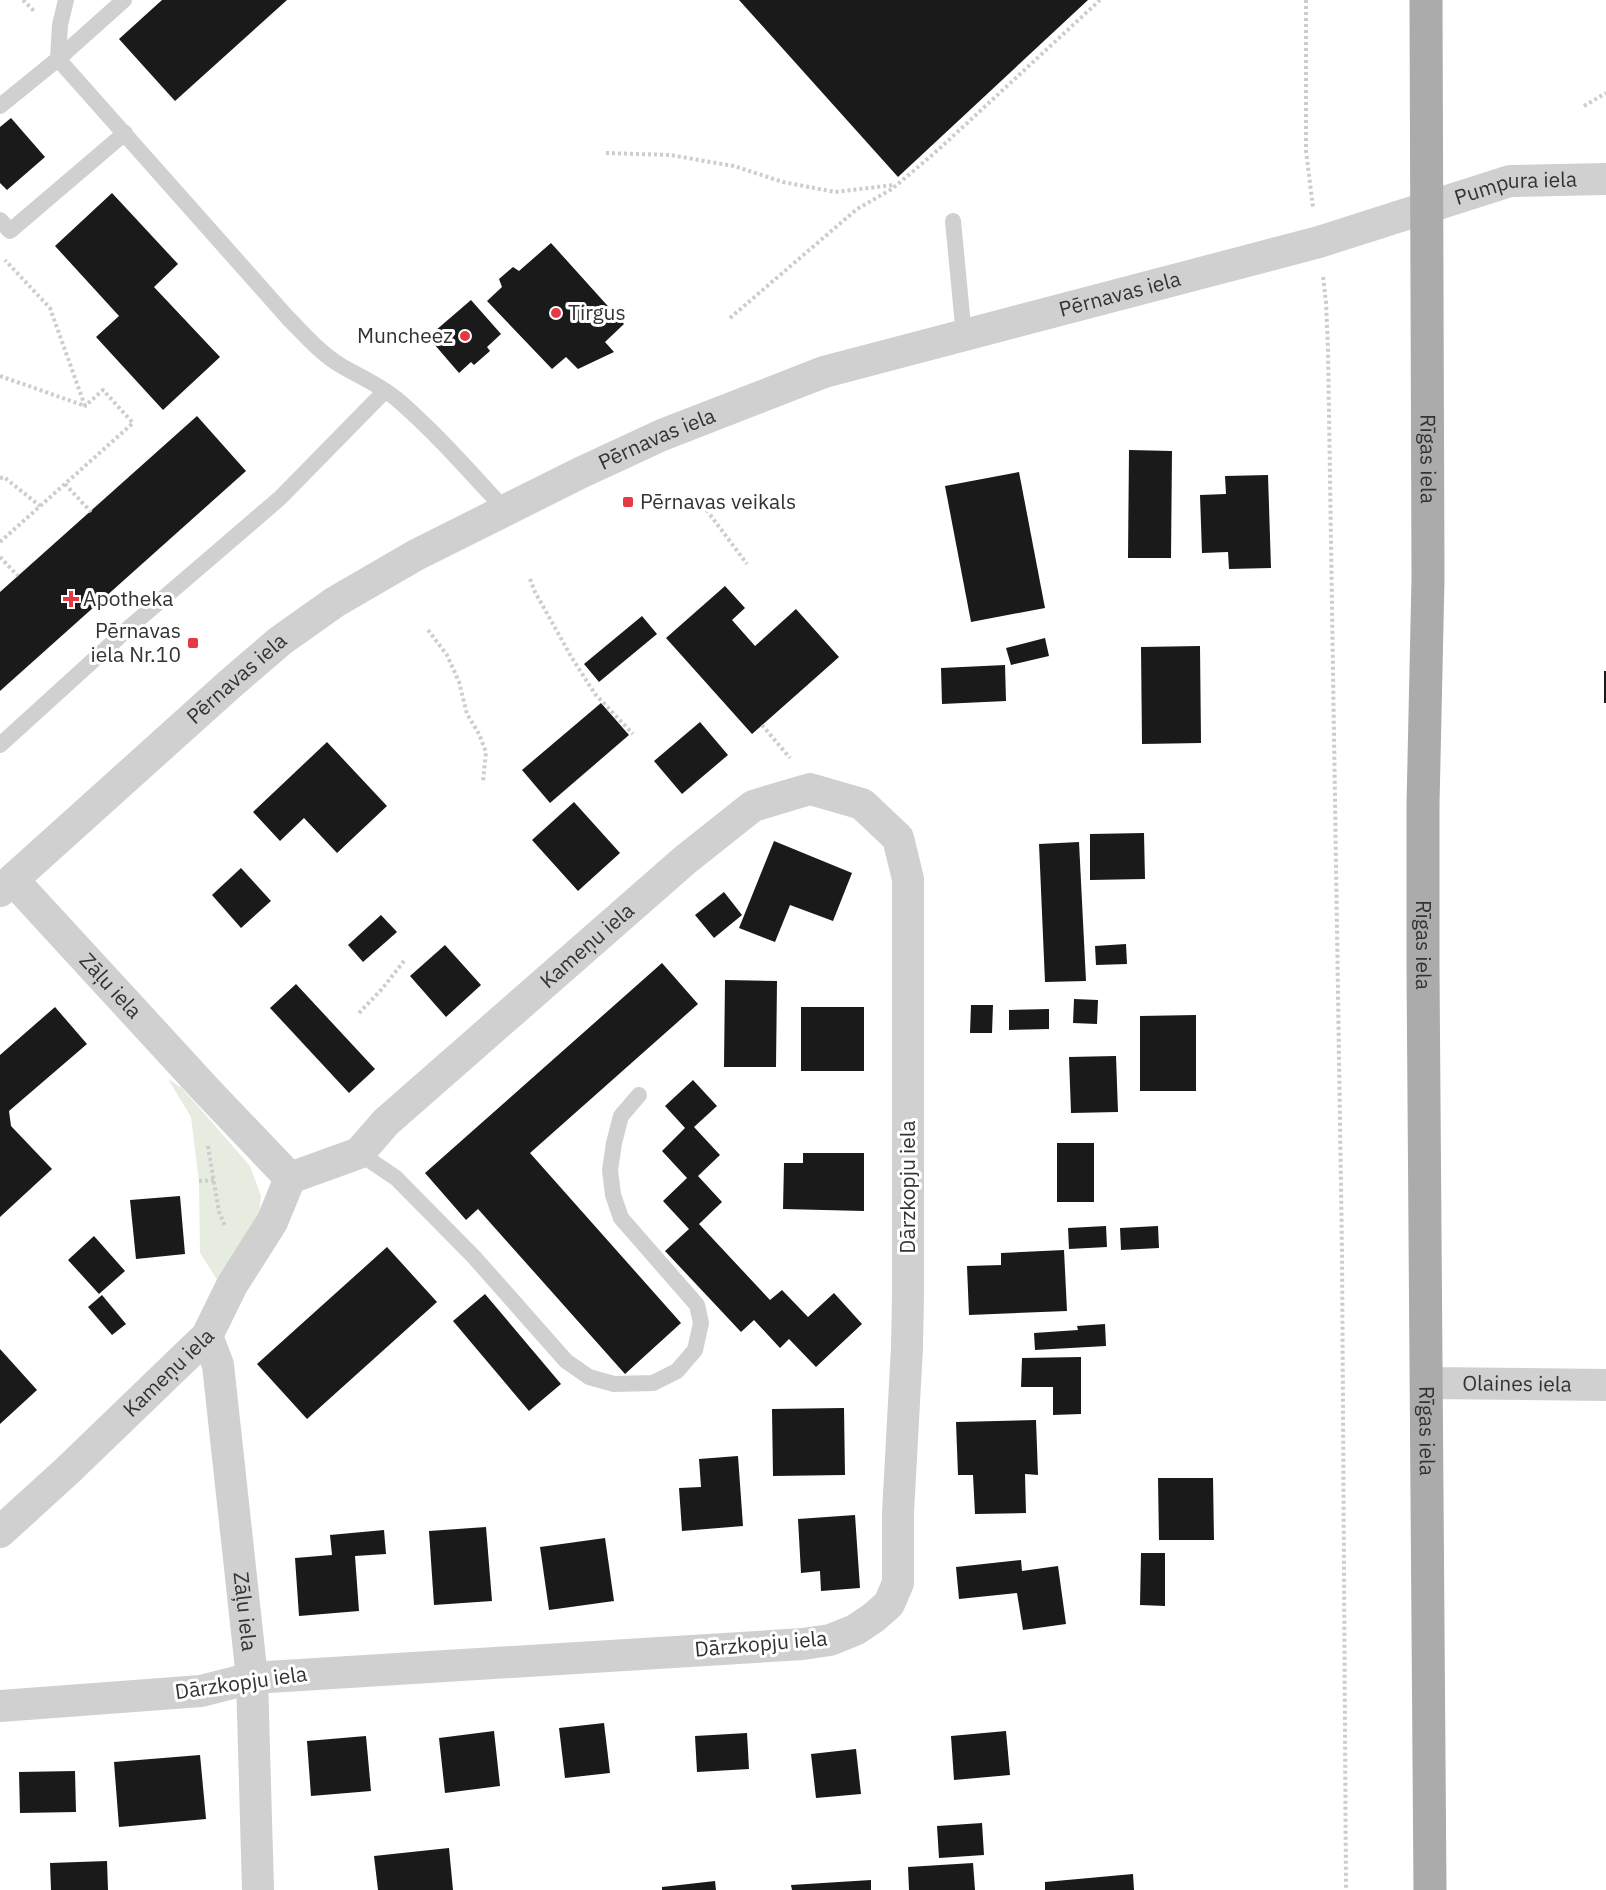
<svg xmlns="http://www.w3.org/2000/svg" width="1606" height="1890" viewBox="0 0 1606 1890" font-family="'IBM Plex Sans',sans-serif">
  <style>
    .green { fill: #e6ecdf }
    .building { fill: #1a1a1a }
    .lines { fill: none; stroke-linecap: round; stroke-linejoin: round }
    .path { stroke: #cdcdcd; stroke-width: 4; stroke-dasharray: 3 3; stroke-linecap: butt }
    .service { stroke: #d0d0d0; stroke-width: 16 }
    .minor { stroke: #d0d0d0; stroke-width: 32 }
    .primary { stroke: #ababab; stroke-width: 33 }
    .poi-dot { fill: #e63946; stroke: #fff; stroke-width: 2 }
    .labels { text-anchor: middle; stroke-width: 6; stroke-linejoin: round; paint-order: stroke }
    .street-label { font-size: 21px; fill: #333; stroke: #fff }
    .poi-label { font-size: 21px; fill: #333; stroke: #fff; text-anchor: start }
  </style>
  <rect width="100%" height="100%" fill="#fff"/>
  <!-- green -->
  <polygon class="green" points="168,1079 182,1088 250,1166 261,1196 259,1216 218,1281 200,1253 199,1182 191,1117"/>
  <!-- building -->
  <g class="building">
    <polygon points="162,0 287,0 175,101 119,39"/>
    <polygon points="739,0 1088,0 898,177"/>
    <polygon points="11,118 45,157 7,190 0,183 0,127"/>
    <polygon points="112,193 178,264 154,287 220,357 163,410 96,337 119,316 55,246"/>
    <polygon points="551,243 624,324 605,342 614,352 578,369 566,357 552,369 487,301 502,287 499,279 513,267 519,271"/>
    <polygon points="471,300 501,334 487,347 490,351 474,365 471,362 459,373 428,337"/>
    <polygon points="197,416 246,471 0,691 0,592"/>
    <polygon points="1129,450 1172,451 1171,558 1128,558"/>
    <polygon points="1019,472 1045,608 971,622 945,486"/>
    <polygon points="1268,475 1271,568 1229,569 1228,552 1202,553 1200,495 1226,494 1225,476"/>
    <polygon points="725,586 745,608 732,620 755,646 796,609 839,657 752,734 666,638"/>
    <polygon points="642,616 657,634 599,682 584,664"/>
    <polygon points="1045,638 1049,656 1011,665 1006,648"/>
    <polygon points="1200,646 1201,743 1142,744 1141,647"/>
    <polygon points="1005,665 1006,701 942,704 941,668"/>
    <rect x="1604" y="671" width="2" height="32"/>
    <polygon points="601,703 629,735 550,803 522,770"/>
    <polygon points="700,722 728,755 682,794 654,761"/>
    <polygon points="327,742 387,806 337,853 304,818 280,841 253,812"/>
    <polygon points="574,802 620,853 578,891 532,840"/>
    <polygon points="1144,833 1145,879 1090,880 1090,834"/>
    <polygon points="774,841 852,873 833,921 790,905 775,942 739,928"/>
    <polygon points="1079,842 1086,981 1045,982 1039,844"/>
    <polygon points="241,868 271,901 241,928 212,895"/>
    <polygon points="724,892 742,915 714,938 695,915"/>
    <polygon points="381,915 397,932 363,962 348,945"/>
    <polygon points="1126,944 1127,964 1096,965 1095,946"/>
    <polygon points="445,945 481,985 446,1017 410,976"/>
    <polygon points="662,963 698,1004 530,1153 681,1323 625,1374 478,1209 466,1220 425,1173"/>
    <polygon points="725,980 777,981 776,1067 724,1067"/>
    <polygon points="296,984 375,1069 349,1093 270,1008"/>
    <polygon points="1074,999 1098,1000 1097,1024 1073,1023"/>
    <polygon points="971,1005 993,1005 992,1033 970,1033"/>
    <polygon points="55,1007 87,1044 9,1111 11,1126 52,1169 0,1217 0,1055"/>
    <rect x="801" y="1007" width="63" height="64"/>
    <polygon points="1049,1009 1049,1029 1009,1030 1009,1010"/>
    <polygon points="1196,1015 1196,1091 1140,1091 1140,1016"/>
    <polygon points="1116,1056 1118,1112 1071,1113 1069,1057"/>
    <polygon points="693,1080 717,1106 694,1127 720,1155 698,1176 722,1202 699,1224 770,1300 782,1290 808,1317 834,1293 862,1324 816,1367 789,1339 780,1348 754,1320 741,1332 665,1251 689,1229 663,1201 687,1178 662,1151 685,1128 665,1106"/>
    <rect x="1057" y="1143" width="37" height="59"/>
    <polygon points="803,1153 864,1153 864,1211 783,1209 784,1163 803,1163"/>
    <polygon points="180,1196 185,1254 136,1259 130,1200"/>
    <polygon points="1106,1226 1107,1247 1069,1249 1068,1228"/>
    <polygon points="1158,1226 1159,1248 1121,1250 1120,1228"/>
    <polygon points="94,1236 125,1271 99,1294 68,1260"/>
    <polygon points="387,1247 437,1302 307,1419 257,1364"/>
    <polygon points="1064,1250 1067,1311 969,1315 967,1266 1001,1265 1001,1253"/>
    <polygon points="485,1294 561,1384 529,1411 453,1321"/>
    <polygon points="102,1295 126,1324 112,1335 88,1307"/>
    <polygon points="1105,1324 1106,1346 1035,1350 1034,1333 1078,1330 1077,1326"/>
    <polygon points="0,1349 37,1390 0,1424"/>
    <polygon points="1081,1357 1081,1414 1053,1415 1053,1387 1021,1387 1022,1358"/>
    <polygon points="844,1408 845,1475 773,1476 772,1409"/>
    <polygon points="1036,1420 1038,1475 1025,1474 1026,1513 975,1514 973,1475 958,1475 956,1422"/>
    <polygon points="738,1456 743,1526 682,1531 679,1488 701,1487 699,1459"/>
    <polygon points="1158,1478 1213,1478 1214,1540 1159,1540"/>
    <polygon points="855,1515 860,1588 821,1591 820,1571 801,1573 798,1519"/>
    <polygon points="486,1527 492,1601 434,1605 429,1531"/>
    <polygon points="384,1530 386,1554 355,1556 359,1611 299,1616 295,1558 332,1555 330,1535"/>
    <polygon points="605,1538 614,1601 549,1610 540,1547"/>
    <polygon points="1141,1553 1165,1553 1165,1606 1140,1605"/>
    <polygon points="1021,1560 1022,1571 1058,1566 1066,1624 1023,1630 1017,1593 959,1599 956,1567"/>
    <polygon points="604,1723 610,1773 565,1778 559,1728"/>
    <polygon points="494,1731 500,1786 445,1793 439,1738"/>
    <polygon points="1006,1731 1010,1775 954,1780 951,1736"/>
    <polygon points="747,1733 749,1769 697,1772 695,1736"/>
    <polygon points="366,1736 371,1791 311,1796 307,1741"/>
    <polygon points="856,1749 861,1794 816,1798 811,1754"/>
    <polygon points="200,1755 206,1819 119,1827 114,1762"/>
    <polygon points="75,1771 76,1812 20,1813 19,1772"/>
    <polygon points="982,1823 984,1855 939,1858 937,1826"/>
    <polygon points="449,1848 453,1890 378,1890 374,1856"/>
    <polygon points="107,1861 108,1890 51,1890 50,1863"/>
    <polygon points="973,1863 975,1890 909,1890 908,1867"/>
    <polygon points="1133,1874 1134,1890 1045,1890 1045,1882"/>
    <polygon points="871,1880 871,1890 792,1890 791,1885"/>
    <polygon points="715,1881 716,1890 662,1890 662,1887"/>
  </g>
  <g class="lines">
    <!-- path -->
    <g class="path">
      <polyline points="23,0 34,11"/>
      <polyline points="1306,0 1306,151 1313,207"/>
      <polyline points="1584,106 1606,93"/>
      <polyline points="606,153 670,155 734,166 783,182 835,192 894,185"/>
      <polyline points="1323,277 1326,302 1328,349 1342,1251 1346,1890"/>
      <polyline points="730,318 857,209 892,189 938,150 1100,0"/>
      <polyline points="0,376 85,406 50,308 5,260"/>
      <polyline points="0,478 4,477 40,506"/>
      <polyline points="65,484 91,512"/>
      <polyline points="702,499 705,508 747,564"/>
      <polyline points="0,542 133,423 103,390 85,406"/>
      <polyline points="0,557 18,576"/>
      <polyline points="530,579 535,592 572,658 595,694 633,734"/>
      <polyline points="428,630 447,655 459,682 467,714 479,734 486,752 483,782"/>
      <polyline points="762,725 790,758"/>
      <polyline points="359,1013 382,989 404,961"/>
      <polyline points="208,1146 219,1212 225,1226"/>
      <polyline points="199,1181 214,1180"/>
    </g>
    <!-- service -->
    <g class="service">
      <path d="M124 0 58 59 288 318C304 334 320 353 340 365 360 377 381 385 399 401 437 434 471 473 505 510"/>
      <polyline points="0,106 58,59 60,25 66,0"/>
      <polyline points="0,220 10,231 125,133"/>
      <polyline points="953,221 964,336"/>
      <polyline points="0,745 131,626 280,498 385,391"/>
      <polyline points="359,1153 396,1178 474,1257 566,1361 589,1377 614,1384 653,1383 677,1371 695,1350 701,1323 697,1305 621,1218 613,1195 610,1170 614,1143 621,1116 639,1095"/>
    </g>
    <!-- minor -->
    <g class="minor">
      <path id="s1" d="M13 880 208 1092 290 1178"/>
      <path id="s2" d="M0 891 230 684 280 641 335 602 416 555 580 473 662 435 824 372 1319 242 1510 181 1606 179"/>
      <path id="s3" d="M207 1336 218 1365 252 1678 258 1890"/>
      <path id="s4" d="M1427 1383 1606 1385"/>
      <path id="s5" d="M0 1532 68 1470 207 1336 232 1285 272 1222 290 1178 359 1153 386 1122 685 860 753 806 810 789 862 804 898 838 908 879V1296L907 1347 898 1513V1583L889 1604 873 1618 855 1630 830 1640 803 1644 252 1678 201 1691 0 1706"/>
    </g>
    <!-- primary -->
    <path class="primary" id="s6" d="M1426 0 1428 579 1423 805V968L1430 1890"/>
  </g>
  <!-- markers -->
  <g class="poi-dot">
    <circle cx="556" cy="313" r="6"/>
    <circle cx="465" cy="336" r="6"/>
    <rect x="622" y="496" width="12" height="12" rx="3"/>
    <path d="M68 590h6v6h6v6h-6v6h-6v-6h-6v-6h6z"/>
    <rect x="187" y="637" width="12" height="12" rx="3"/>
  </g>
  <g class="labels">
    <!-- street labels -->
    <g class="street-label">
      <text dy="7" stroke="none"><textPath href="#s2" startOffset="1701">Pumpura iela</textPath></text>
      <text dy="7" stroke="none"><textPath href="#s2" startOffset="1290">Pērnavas iela</textPath></text>
      <text dy="7" stroke="none"><textPath href="#s2" startOffset="804">Pērnavas iela</textPath></text>
      <text dy="7" stroke="none"><textPath href="#s6" startOffset="459">Rīgas iela</textPath></text>
      <text dy="7" stroke="none"><textPath href="#s2" startOffset="318">Pērnavas iela</textPath></text>
      <text dy="7" stroke="none"><textPath href="#s6" startOffset="945">Rīgas iela</textPath></text>
      <text dy="7" stroke="none"><textPath href="#s5" startOffset="846">Kameņu iela</textPath></text>
      <text dy="7" stroke="none"><textPath href="#s1" startOffset="144">Zāļu iela</textPath></text>
      <text transform="translate(908 1187) rotate(-90)" y="7">Dārzkopju iela</text>
      <text dy="7" stroke="none"><textPath href="#s5" startOffset="232">Kameņu iela</textPath></text>
      <text dy="7" stroke="none"><textPath href="#s4" startOffset="90">Olaines iela</textPath></text>
      <text dy="7" stroke="none"><textPath href="#s6" startOffset="1431">Rīgas iela</textPath></text>
      <text dy="7" stroke="none"><textPath href="#s3" startOffset="279">Zāļu iela</textPath></text>
      <text transform="translate(761 1644) rotate(-5)" y="7">Dārzkopju iela</text>
      <text transform="translate(241 1683) rotate(-8)" y="7">Dārzkopju iela</text>
    </g>
    <!-- poi labels -->
    <g class="poi-label">
      <text x="568" y="320">Tirgus</text>
      <text x="453" y="343" text-anchor="end">Muncheez</text>
      <text x="640" y="509">Pērnavas veikals</text>
      <text x="83" y="606">Apotheka</text>
      <text x="181" y="638" text-anchor="end">Pērnavas<tspan x="181" dy="24">iela Nr.10</tspan></text>
    </g>
  </g>
</svg>
